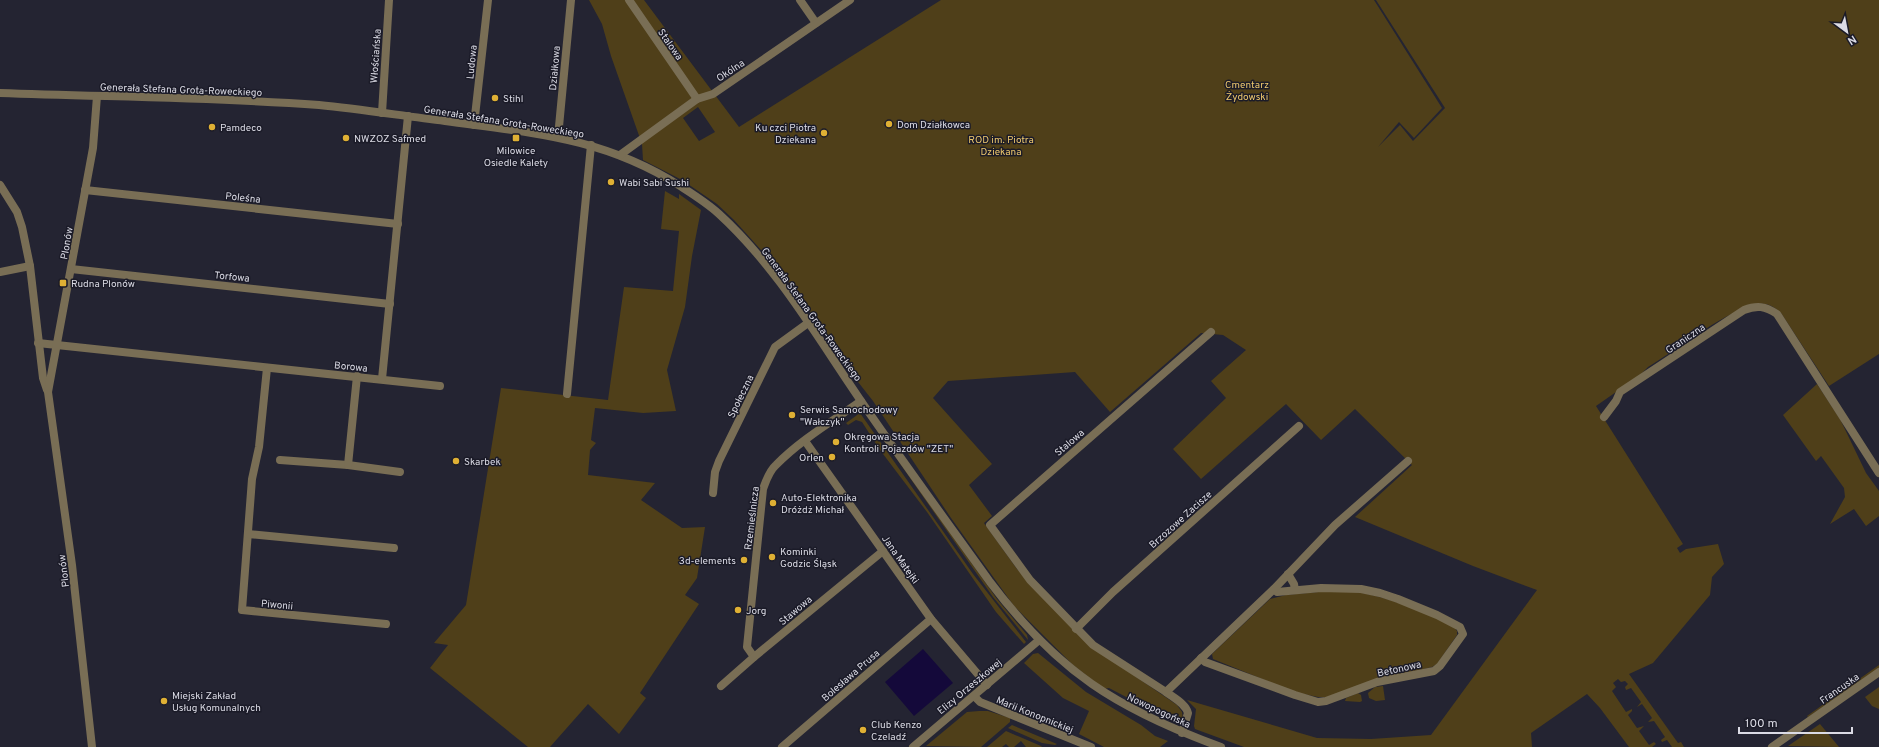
<svg xmlns="http://www.w3.org/2000/svg" width="1879" height="747" viewBox="0 0 1879 747" font-family="Overpass,sans-serif">
  <style>
    .green { fill: #4f3f19; fill-rule: evenodd }
    .water { fill: #14093a }
    .lines { fill: none; stroke-linecap: round; stroke-linejoin: round }
    .minor { stroke: #796e55; stroke-width: 8 }
    .poi-dot { fill: #dfb034; stroke: #1b1b28; stroke-width: 1.5 }
    .labels { text-anchor: middle; stroke-width: 3; stroke-linejoin: round; paint-order: stroke }
    .street-label { font-size: 10px; fill: #dbdbe5; stroke: #1b1b28 }
    .park-label { font-size: 10px; fill: #eec86d; stroke: #1b1b28 }
    .poi-label { font-size: 10px; fill: #dbdbe5; stroke: #1b1b28; text-anchor: start }
  </style>
  <rect width="100%" height="100%" fill="#242432"/>
  <!-- green -->
  <g class="green">
    <path d="M589 0H644L739 127 941 0H1374L1442 108 1414 138 1399 122 1378 147 1400 125 1413 141 1445 108 1376 0H1879V354L1829 386 1781 313C1775 308 1769 303 1760 304 1728 308 1677 350 1648 367L1639 376 1596 406 1683 544 1677 548 1680 553 1686 549 1718 544 1724 564 1712 577 1710 595 1653 663 1629 674 1678 743 1681 742 1684 747H1672L1667 740 1662 742 1661 740 1665 737 1654 721 1648 722 1652 718 1642 704 1637 707 1641 702 1631 688 1626 690 1625 687 1628 684 1625 681 1621 682 1618 679 1613 683 1616 687 1612 691 1626 712 1632 709V711L1628 715 1637 728 1644 726 1639 731 1649 745 1654 742 1656 744 1652 747H1629L1600 708 1587 694 1531 733 1532 747H1244L1195 729 1194 726 1196 709 1187 700 1317 738 1371 739 1431 735 1537 590 1473 566 1355 517 1412 465 1355 409 1321 440 1286 404 1201 479 1173 449 1226 398 1211 381 1246 350 1223 335 1201 333 1110 412 1075 372 948 381 933 398 992 464 969 485 992 516 984 523 1017 569 1091 646 1177 705 1182 712 1183 719 1176 722 1172 721 1109 688 1104 689 1073 665 1014 606 951 518 873 401 840 359 830 339 782 273 734 220 717 204 682 180 643 160 642 144 611 56 602 24ZM698 107 715 132 699 141 683 118Z"/>
    <polygon points="665,191 679,199 679,194 701,210 692,256 685,307 667,370 676,411 643,413 595,408 591,440 596,443 590,450 588,475 655,483 641,500 682,528 705,527 697,578 685,595 699,604 640,693 646,698 619,734 588,704 550,747 528,747 430,668 448,645 434,643 466,605 501,388 608,400 624,287 673,291 679,231 661,229"/>
    <polygon points="1817,384 1840,419 1866,473 1879,491 1879,516 1866,526 1854,509 1830,524 1845,497 1844,488 1821,456 1816,461 1783,415"/>
    <polygon points="864,412 997,599 1027,635 1028,640 993,597"/>
    <polygon points="860,413 973,574 1026,642 1024,644 996,612 927,512 880,450 862,422 856,420 848,425 846,423"/>
    <path d="M1340 590C1380 593 1418 609 1453 626L1457 631V635L1437 664 1432 667 1370 682 1328 697H1318L1294 692 1213 659 1212 654 1270 599 1286 595Z"/>
    <polygon points="1038,653 1086,692 1141,725 1155,736 1168,741 1160,747 1104,747 1079,734 1089,711 1063,698 1024,663 1033,654"/>
    <polygon points="1879,665 1879,668 1808,717 1807,716"/>
    <polygon points="1383,686 1385,700 1376,701 1369,698 1368,693 1375,687"/>
    <polygon points="1879,687 1879,709 1872,706 1865,697"/>
    <polygon points="1358,693 1361,695 1362,701 1360,702 1345,701 1346,698"/>
    <polygon points="979,711 988,711 1010,718 1010,722 981,747 926,746 967,712"/>
    <polygon points="1820,724 1839,747 1788,746"/>
    <polygon points="1012,725 1057,744 1055,745 1042,743 1008,728"/>
    <polygon points="1006,731 1041,746 1042,747 1026,747 1021,741 1014,747 1009,747 1006,744 1002,747 987,747"/>
  </g>
  <!-- water -->
  <polygon class="water" points="923,649 953,683 914,716 885,682"/>
  <g class="lines">
    <!-- minor -->
    <g class="minor">
      <polyline points="629,0 697,99"/>
      <polyline points="800,0 816,23"/>
      <path d="M0 93C106 97 213 97 319 105 361 109 403 116 445 121 532 133 603 137 680 186 694 195 707 203 719 214 777 267 817 337 861 401 903 462 947 522 990 582 1058 672 1117 709 1221 747"/>
      <polyline points="382,113 389,0"/>
      <polyline points="474,125 488,0"/>
      <polyline points="558,137 571,0"/>
      <polyline points="620,155 697,99 713,94 850,0"/>
      <polyline points="0,185 17,212 22,227 30,266 43,378 47,390"/>
      <polyline points="85,190 398,224"/>
      <polyline points="71,269 390,304"/>
      <polyline points="0,272 30,266"/>
      <polyline points="38,343 440,386"/>
      <polyline points="267,368 259,447 252,479 242,610 386,624"/>
      <polyline points="382,379 408,116"/>
      <polyline points="567,394 591,145"/>
      <path d="M1604 417 1616 401 1620 392 1744 310C1757 305 1765 306 1777 314L1879 473"/>
      <polyline points="805,441 931,619 987,685"/>
      <polyline points="280,460 348,465 400,472"/>
      <polyline points="348,465 357,376"/>
      <polyline points="713,493 715,472 719,461 775,347 808,323"/>
      <polyline points="248,534 394,548"/>
      <polyline points="1288,574 1294,584 1295,590"/>
      <polyline points="1076,629 1113,592 1299,426"/>
      <path d="M754 657 747 647 763 489C766 481 769 471 776 465 799 441 834 420 861 401"/>
      <polyline points="1201,658 1205,662 1295,695 1318,702 1326,701 1377,682 1434,671 1440,666 1463,634 1460,627 1437,615 1398,599 1380,593 1361,589 1321,588 1277,592 1274,589"/>
      <polyline points="721,686 754,657 883,551"/>
      <polyline points="1166,692 1093,645 1030,580 990,525 1211,332"/>
      <polyline points="974,696 980,702 1091,747"/>
      <path d="M1182 733 1188 713C1186 704 1174 698 1166 692L1274 589 1335 525 1408 461"/>
      <polyline points="92,747 72,565 48,392 93,148 97,96"/>
      <polyline points="782,747 931,619"/>
      <polyline points="913,747 1038,641"/>
      <polyline points="1772,747 1879,672"/>
    </g>
  </g>
  <!-- markers -->
  <g class="poi-dot">
    <circle cx="495" cy="98" r="4"/>
    <circle cx="889" cy="124" r="4"/>
    <circle cx="212" cy="127" r="4"/>
    <circle cx="824" cy="133" r="4"/>
    <circle cx="346" cy="138" r="4"/>
    <rect x="512" y="134" width="8" height="8" rx="2"/>
    <circle cx="611" cy="182" r="4"/>
    <rect x="59" y="279" width="8" height="8" rx="2"/>
    <circle cx="792" cy="415" r="4"/>
    <circle cx="836" cy="442" r="4"/>
    <circle cx="832" cy="457" r="4"/>
    <circle cx="456" cy="461" r="4"/>
    <circle cx="773" cy="503" r="4"/>
    <circle cx="772" cy="557" r="4"/>
    <circle cx="744" cy="560" r="4"/>
    <circle cx="738" cy="610" r="4"/>
    <circle cx="164" cy="701" r="4"/>
    <circle cx="863" cy="730" r="4"/>
  </g>
  <g class="labels">
    <!-- street labels -->
    <g class="street-label">
      <text transform="translate(671 44) rotate(55)" y="4">Stalowa</text>
      <text transform="translate(375 56) rotate(-86)" y="4">Włościańska</text>
      <text transform="translate(471 62) rotate(-84)" y="4">Ludowa</text>
      <text transform="translate(554 68) rotate(-85)" y="4">Działkowa</text>
      <text transform="translate(730 70) rotate(-34)" y="4">Okólna</text>
      <text transform="translate(181 89) rotate(2)" y="4">Generała Stefana Grota-Roweckiego</text>
      <text transform="translate(504 121) rotate(9)" y="4">Generała Stefana Grota-Roweckiego</text>
      <text transform="translate(243 197) rotate(6)" y="4">Poleśna</text>
      <text transform="translate(66 243) rotate(-80)" y="4">Plonów</text>
      <text transform="translate(232 276) rotate(6)" y="4">Torfowa</text>
      <text transform="translate(812 314) rotate(54)" y="4">Generała Stefana Grota-Roweckiego</text>
      <text transform="translate(1685 338) rotate(-34)" y="4">Graniczna</text>
      <text transform="translate(351 366) rotate(6)" y="4">Borowa</text>
      <text transform="translate(740 396) rotate(-64)" y="4">Społeczna</text>
      <text transform="translate(1069 442) rotate(-41)" y="4">Stalowa</text>
      <text transform="translate(751 518) rotate(-83)" y="4">Rzemieślnicza</text>
      <text transform="translate(1180 519) rotate(-42)" y="4">Brzozowe Zacisze</text>
      <text transform="translate(901 559) rotate(55)" y="4">Jana Matejki</text>
      <text transform="translate(63 571) rotate(-97)" y="4">Plonów</text>
      <text transform="translate(277 604) rotate(5)" y="4">Piwonii</text>
      <text transform="translate(795 610) rotate(-40)" y="4">Stawowa</text>
      <text transform="translate(1399 668) rotate(-12)" y="4">Betonowa</text>
      <text transform="translate(850 675) rotate(-41)" y="4">Bolesława Prusa</text>
      <text transform="translate(969 686) rotate(-40)" y="4">Elizy Orzeszkowej</text>
      <text transform="translate(1839 688) rotate(-35)" y="4">Francuska</text>
      <text transform="translate(1159 710) rotate(25)" y="4">Nowopogońska</text>
      <text transform="translate(1035 714) rotate(22)" y="4">Marii Konopnickiej</text>
    </g>
    <!-- park labels -->
    <g class="park-label">
      <text x="1247" y="88">Cmentarz<tspan x="1247" dy="12">Żydowski</tspan></text>
      <text x="1001" y="143">ROD im. Piotra<tspan x="1001" dy="12">Dziekana</tspan></text>
    </g>
    <!-- poi labels -->
    <g class="poi-label">
      <text x="503" y="102">Stihl</text>
      <text x="897" y="128">Dom Działkowca</text>
      <text x="220" y="131">Pamdeco</text>
      <text x="816" y="131" text-anchor="end">Ku czci Piotra<tspan x="816" dy="12">Dziekana</tspan></text>
      <text x="354" y="142">NWZOZ Safmed</text>
      <text x="516" y="154" text-anchor="middle">Milowice<tspan x="516" dy="12">Osiedle Kalety</tspan></text>
      <text x="619" y="186">Wabi Sabi Sushi</text>
      <text x="71" y="287">Rudna Plonów</text>
      <text x="800" y="413">Serwis Samochodowy<tspan x="800" dy="12">"Wałczyk"</tspan></text>
      <text x="844" y="440">Okręgowa Stacja<tspan x="844" dy="12">Kontroli Pojazdów "ZET"</tspan></text>
      <text x="824" y="461" text-anchor="end">Orlen</text>
      <text x="464" y="465">Skarbek</text>
      <text x="781" y="501">Auto-Elektronika<tspan x="781" dy="12">Dróżdż Michał</tspan></text>
      <text x="780" y="555">Kominki<tspan x="780" dy="12">Godzic Śląsk</tspan></text>
      <text x="736" y="564" text-anchor="end">3d-elements</text>
      <text x="746" y="614">Jorg</text>
      <text x="172" y="699">Miejski Zakład<tspan x="172" dy="12">Usług Komunalnych</tspan></text>
      <text x="871" y="728">Club Kenzo<tspan x="871" dy="12">Czeladź</tspan></text>
    </g>
  </g>
  <!-- north arrow -->
  <g transform="translate(1847 32) rotate(148)" stroke="#1b1b28" stroke-width="3" paint-order="stroke">
  <path d="M0-3L7 15L0 10L-7 15Z" fill="#dbdbe5"/>
  <text y="-6" font-size="11" font-weight="bold" text-anchor="middle" fill="#dbdbe5">N</text>
  </g>
  <!-- scale -->
  <path d="M1739 727v6h113v-6" fill="none" stroke="#dbdbe5" stroke-width="2"/>
  <text x="1745" y="727" font-size="12" fill="#dbdbe5" stroke="#1b1b28" stroke-width="3" paint-order="stroke">100 m</text>
</svg>
